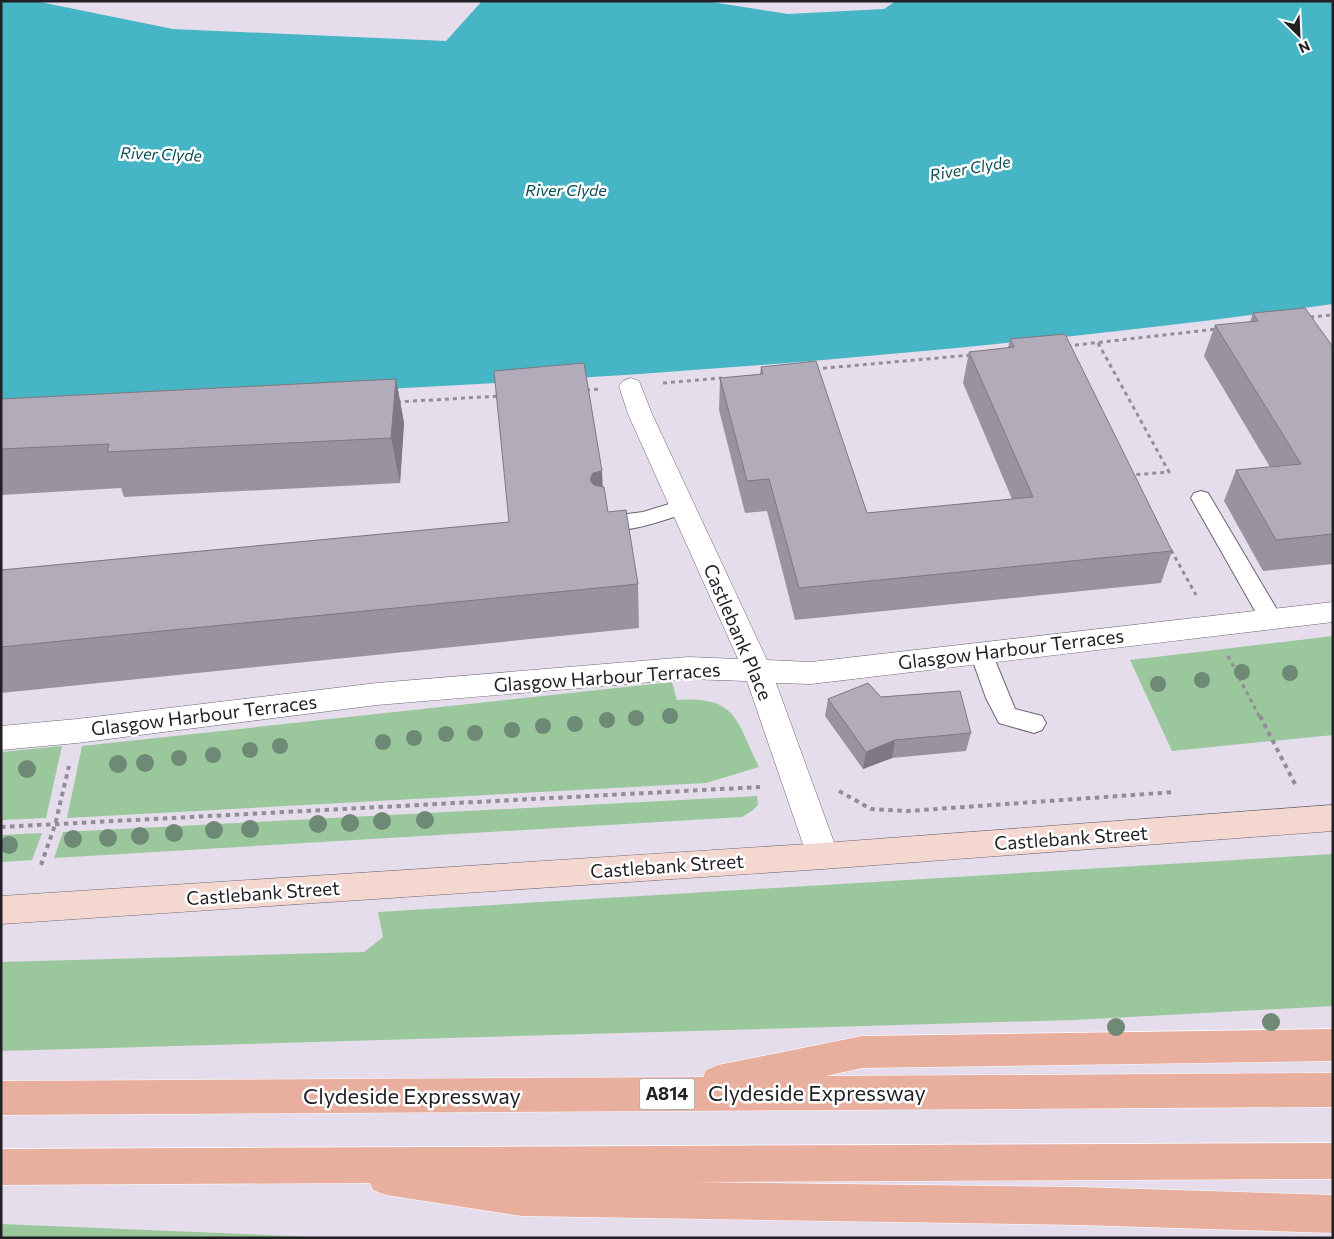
<svg xmlns="http://www.w3.org/2000/svg" width="1334" height="1239" viewBox="0 0 1334 1239" font-family="Commissioner,sans-serif">
  <style>
    .green { fill: #9ac89c }
    .water { fill: #46b5c5 }
    .lines { fill: none; stroke-linecap: round; stroke-linejoin: round }
    .lane-casing { stroke: #6b6471; stroke-width: 2 }
    .street-casing { stroke: #6b6471; stroke-width: 1 }
    .secondary-casing { stroke: #6b6471; stroke-width: 1 }
    .primary-casing { stroke: #fff; stroke-width: 1 }
    .path-far1 { stroke: #938d98; stroke-width: 3; stroke-dasharray: 4 4; stroke-linecap: butt }
    .path { stroke: #938d98; stroke-width: 4; stroke-dasharray: 4.5 4.5; stroke-linecap: butt }
    .lane { fill: #fff; fill-rule: evenodd }
    .street { fill: #fff; fill-rule: evenodd }
    .secondary { fill: #f4d7cf; fill-rule: evenodd }
    .primary { fill: #e8af9e; fill-rule: evenodd }
    .tree { fill: #6e8976 }
    .wall { fill: #99939f }
    .shaded-wall { fill: #7d7882 }
    .building { fill: #b2abb9; stroke: #7d7882 }
    .labels { text-anchor: middle; stroke-width: 5; stroke-linejoin: round; paint-order: stroke }
    .far-water-label { font-size: 16px; font-style: italic; fill: #0b4e56; stroke: #fff }
    .shield { fill: #fff; stroke: #646266; stroke-width: 1 }
    .shield-label { font-size: 18px; font-weight: bold; fill: #221f25 }
    .street-label { font-size: 19px; fill: #221f25; stroke: #fff }
    .near-street-label { font-size: 22px; fill: #221f25; stroke: #fff }
  </style>
  <rect width="100%" height="100%" fill="#e5ddec"/>
  <!-- green -->
  <g class="green">
    <polygon points="1333,636 1333,735 1172,751 1130,660"/>
    <path d="M672 682 677 700C737 696 736 720 759 767L706 783 67 818 82 746Z"/>
    <polygon points="62,746 46,818 1,820 1,752"/>
    <polygon points="757,796 758,805 752,811 742,817 54,858 63,832"/>
    <polygon points="42,833 32,860 1,862 1,835"/>
    <polygon points="1333,854 1333,1006 1074,1020 1,1051 1,962 364,952 383,937 378,912"/>
    <polygon points="1,1224 340,1238 1,1238"/>
  </g>
  <!-- water -->
  <path class="water" d="M1 1H35L173 29 446 41 482 1H705L788 14 884 9 896 1H1333V304C892 365 446 391 1 404Z"/>
  <g class="lines">
    <!-- lane casing -->
    <g class="lane-casing">
      <g id="lane">
        <polygon points="1201,491 1208,493 1279,613 1282,619 1279,625 1271,627 1263,625 1191,498 1194,493"/>
        <path d="M682 500 689 502 693 507 689 512C664 520 624 536 597 528L594 523 597 518 643 512Z"/>
        <polygon points="981,644 989,647 992,653 1015,709 1042,716 1046,723 1042,730 1034,733 999,723 986,698 970,653 973,647"/>
      </g>
    </g>
    <!-- street casing -->
    <g class="street-casing">
      <polygon id="street" points="631,378 639,381 652,414 767,660 811,662 1333,602 1333,622 811,684 776,683 839,856 834,866 823,869 812,866 807,856 747,681 688,679 377,705 77,743 1,750 1,726 77,719 377,683 688,657 738,659 628,414 619,386 623,381"/>
    </g>
    <!-- secondary casing -->
    <g class="secondary-casing">
      <polygon id="secondary" points="1333,805 1333,831 823,869 1,924 1,896 823,843"/>
    </g>
    <!-- primary casing -->
    <g class="primary-casing">
      <g id="primary">
        <polygon points="1333,1029 1333,1061 862,1068 826,1076 1333,1073 1333,1107 1,1115 1,1081 703,1077 706,1070 718,1065 862,1036"/>
        <polygon points="1333,1143 1333,1179 693,1182 1078,1187 1333,1195 1333,1233 1078,1225 521,1216 386,1195 373,1190 370,1183 1,1185 1,1149"/>
      </g>
    </g>
    <!-- path-far1 -->
    <g class="path-far1">
      <polyline points="1310,317 1333,315"/>
      <polyline points="1098,343 1169,472 1131,475"/>
      <polyline points="1067,346 1217,329"/>
      <polyline points="815,369 971,355"/>
      <polyline points="663,383 722,378"/>
      <polyline points="586,390 600,389"/>
      <polyline points="397,402 500,396"/>
      <polyline points="1171,550 1196,595"/>
      <polyline points="1228,656 1260,718"/>
    </g>
    <!-- path -->
    <g class="path">
      <polyline points="1260,716 1295,784"/>
      <polyline points="839,791 871,809 908,811 1175,792"/>
      <polyline points="1,827 760,787"/>
      <polyline points="41,865 55,825 69,766"/>
    </g>
    <!-- lane -->
    <use href="#lane" class="lane"/>
    <!-- street -->
    <use href="#street" class="street"/>
    <!-- secondary -->
    <use href="#secondary" class="secondary"/>
    <!-- primary -->
    <use href="#primary" class="primary"/>
  </g>
  <!-- trees -->
  <g class="tree">
    <circle cx="1242" cy="672" r="8"/>
    <circle cx="1290" cy="673" r="8"/>
    <circle cx="1202" cy="680" r="8"/>
    <circle cx="1158" cy="684" r="8"/>
    <circle cx="670" cy="716" r="8"/>
    <circle cx="636" cy="718" r="8"/>
    <circle cx="607" cy="720" r="8"/>
    <circle cx="575" cy="724" r="8"/>
    <circle cx="543" cy="726" r="8"/>
    <circle cx="512" cy="730" r="8"/>
    <circle cx="475" cy="733" r="8"/>
    <circle cx="446" cy="734" r="8"/>
    <circle cx="414" cy="738" r="8"/>
    <circle cx="383" cy="742" r="8"/>
    <circle cx="280" cy="746" r="8"/>
    <circle cx="250" cy="750" r="8"/>
    <circle cx="213" cy="755" r="8"/>
    <circle cx="179" cy="758" r="8"/>
    <circle cx="145" cy="763" r="9"/>
    <circle cx="118" cy="764" r="9"/>
    <circle cx="27" cy="769" r="9"/>
    <circle cx="425" cy="820" r="9"/>
    <circle cx="382" cy="821" r="9"/>
    <circle cx="350" cy="823" r="9"/>
    <circle cx="318" cy="824" r="9"/>
    <circle cx="250" cy="829" r="9"/>
    <circle cx="214" cy="830" r="9"/>
    <circle cx="174" cy="833" r="9"/>
    <circle cx="140" cy="836" r="9"/>
    <circle cx="108" cy="838" r="9"/>
    <circle cx="73" cy="839" r="9"/>
    <circle cx="9" cy="845" r="9"/>
    <circle cx="1271" cy="1022" r="9"/>
    <circle cx="1116" cy="1027" r="9"/>
  </g>
  <!-- wall -->
  <g class="wall">
    <polygon points="1253,313 1333,347 1333,564 1263,571 1224,501 1236,470 1270,467 1204,356 1215,325 1250,322"/>
    <polygon points="1010,339 1172,551 1161,583 795,620 767,511 745,513 719,410 720,378 760,374 761,367 867,513 1012,499 963,383 969,352 1008,348"/>
    <polygon points="396,379 404,423 400,483 124,497 121,488 1,495 1,399"/>
    <polygon points="602,487 608,512 638,584 639,628 1,693 1,570 509,522"/>
    <polygon points="881,697 971,733 966,751 892,758 863,769 825,716 828,699"/>
  </g>
  <!-- shaded-wall -->
  <g class="shaded-wall">
    <polygon points="396,379 404,423 400,483 391,438"/>
    <polygon points="602,471 604,515 590,480 593,473"/>
    <polygon points="895,740 892,758 863,769 866,752"/>
  </g>
  <!-- building -->
  <g class="building">
    <polygon points="1305,308 1333,347 1333,534 1276,540 1236,470 1301,464 1215,325 1258,321 1253,313"/>
    <polygon points="1065,334 1172,551 799,588 769,479 747,481 720,378 763,374 761,367 816,361 867,513 1033,497 969,352 1014,347 1010,339"/>
    <polygon points="584,363 602,471 593,473 590,480 594,485 604,487 608,512 626,510 638,584 1,647 1,570 509,522 494,371"/>
    <polygon points="396,379 391,438 107,452 109,444 1,449 1,399"/>
    <polygon points="868,683 881,697 960,691 971,733 895,740 866,752 828,699"/>
  </g>
  <g class="labels">
    <!-- far-water labels -->
    <g class="far-water-label">
      <text transform="translate(161 154) rotate(2)" y="6">River Clyde</text>
      <text transform="translate(970 168) rotate(-10)" y="6">River Clyde</text>
      <text x="566" y="196">River Clyde</text>
    </g>
    <!-- shield labels -->
    <rect class="shield" x="639.5" y="1078.5" width="55" height="31" rx="4"/>
    <g class="shield-label">
      <text x="667" y="1100">A814</text>
    </g>
    <!-- street labels -->
    <g class="street-label">
      <text transform="translate(738 632) rotate(67)" y="7">Castlebank Place</text>
      <text transform="translate(1011 649) rotate(-7)" y="7">Glasgow Harbour Terraces</text>
      <text transform="translate(607 677) rotate(-4)" y="7">Glasgow Harbour Terraces</text>
      <text transform="translate(204 715) rotate(-7)" y="7">Glasgow Harbour Terraces</text>
      <text transform="translate(1071 838) rotate(-4)" y="7">Castlebank Street</text>
      <text transform="translate(667 866) rotate(-4)" y="7">Castlebank Street</text>
      <text transform="translate(263 893) rotate(-4)" y="7">Castlebank Street</text>
    </g>
    <!-- near-street labels -->
    <g class="near-street-label">
      <text x="817" y="1101">Clydeside Expressway</text>
      <text x="412" y="1104">Clydeside Expressway</text>
    </g>
  </g>
  <!-- border -->
  <rect width="1334" height="1239" fill="none" stroke="#221f25" stroke-width="5"/>
  <!-- north arrow -->
  <g transform="translate(1299 35) rotate(156)" stroke="#ffffff" stroke-width="4" paint-order="stroke">
  <path d="M0-4L9 19L0 12L-9 19Z" fill="#221f25"/>
  <text y="-8" font-size="14" font-weight="bold" text-anchor="middle" fill="#221f25">N</text>
  </g>
</svg>
